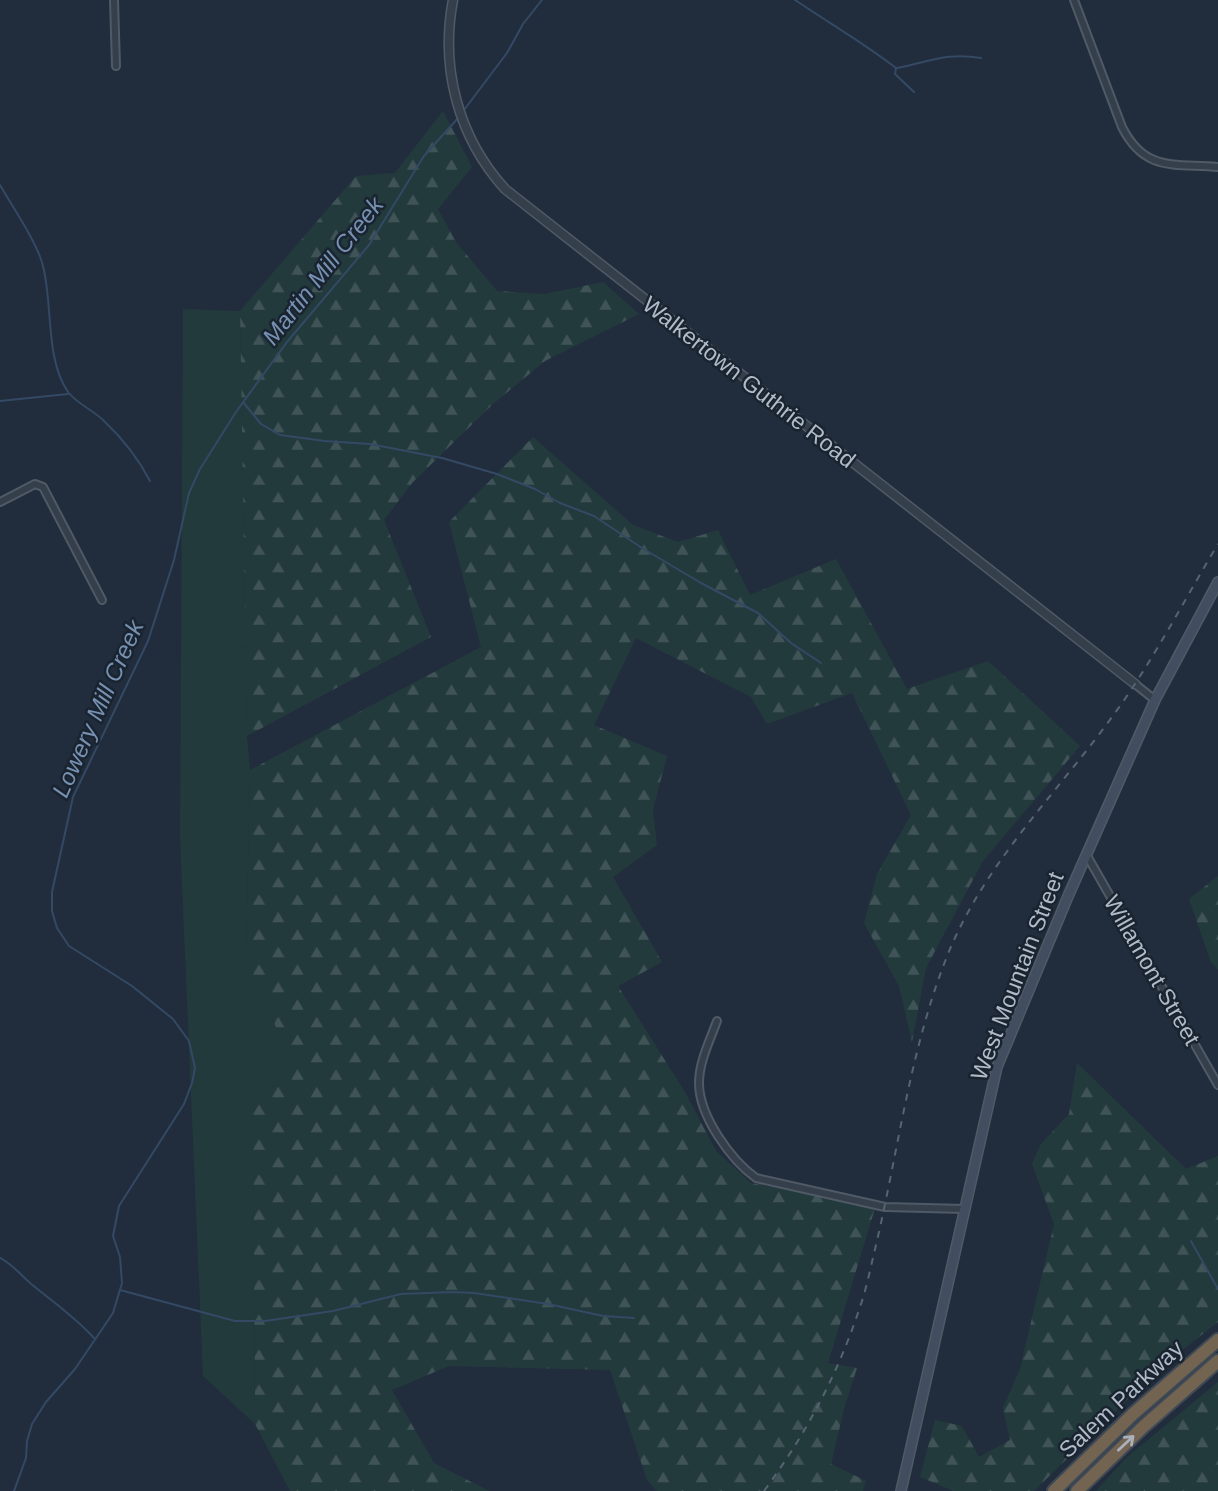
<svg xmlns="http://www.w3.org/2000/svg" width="1218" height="1491" viewBox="0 0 1218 1491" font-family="Arial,sans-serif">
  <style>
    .green { fill: #233a3d }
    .forest { fill: url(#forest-firs) }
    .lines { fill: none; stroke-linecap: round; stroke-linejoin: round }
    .stream { stroke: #344964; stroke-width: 2 }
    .minor-casing { stroke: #505a66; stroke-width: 10 }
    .tertiary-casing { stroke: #505a66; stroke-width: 11 }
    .secondary-casing { stroke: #505a66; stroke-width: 12 }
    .motorway-casing { stroke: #404a56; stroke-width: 16 }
    .minor { stroke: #353f4c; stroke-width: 6 }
    .tertiary { stroke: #353f4c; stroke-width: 8 }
    .secondary { stroke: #424e5f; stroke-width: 9 }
    .motorway { stroke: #726451; stroke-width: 12 }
    .rail { stroke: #566373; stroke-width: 2; stroke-dasharray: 7 7; stroke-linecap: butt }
    .oneway { stroke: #aab1bc }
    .labels { text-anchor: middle; stroke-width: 5; stroke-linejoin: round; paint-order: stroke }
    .street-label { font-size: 23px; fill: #b0bac8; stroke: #1a2430 }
    .water-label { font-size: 24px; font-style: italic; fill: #7691b2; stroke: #1a2430 }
  </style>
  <defs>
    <pattern id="forest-firs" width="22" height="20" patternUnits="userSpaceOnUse" patternTransform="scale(1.75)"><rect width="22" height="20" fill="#233a3d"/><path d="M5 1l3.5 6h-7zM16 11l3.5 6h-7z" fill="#405458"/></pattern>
  </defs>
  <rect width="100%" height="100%" fill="#212d3c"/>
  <!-- green -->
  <polygon class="green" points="183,309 240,311 247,735 250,770 246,960 292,1063 253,1112 255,1424 203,1376 180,837"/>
  <!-- forest -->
  <g class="forest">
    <polygon points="443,111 472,167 438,209 456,242 497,291 545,294 603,282 639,314 545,361 493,404 413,482 384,520 431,637 247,736 240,311 356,176 395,173"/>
    <polygon points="533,437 633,525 678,542 718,530 750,595 836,559 907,689 988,661 1080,746 983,861 926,968 912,1042 899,986 864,923 877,874 911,815 852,693 767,724 751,697 636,638 594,725 667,756 653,810 657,845 613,877 662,962 618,986 685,1092 716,1151 751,1183 876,1205 828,1363 857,1368 844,1409 831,1464 866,1481 863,1491 657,1491 647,1480 610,1370 449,1366 392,1390 434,1463 489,1491 290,1491 255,1424 253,1112 292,1063 246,960 250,770 481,647 449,522"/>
    <polygon points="1218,876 1218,970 1211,962 1189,899"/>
    <polygon points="1077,1063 1186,1169 1218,1156 1218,1322 1162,1366 1034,1491 954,1491 920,1477 935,1420 962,1426 979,1457 1010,1440 1003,1408 1020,1369 1054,1224 1032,1164 1040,1145 1069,1114"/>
    <polygon points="1218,1382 1218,1491 1096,1491 1127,1457"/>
  </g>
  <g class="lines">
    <!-- stream -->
    <g class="stream">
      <path d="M795 0C829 23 864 43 896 68L895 74 914 92"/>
      <path d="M897 68C930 62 945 52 981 58"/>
      <polyline points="464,110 507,53 523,24 542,0"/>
      <path d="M0 185C12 206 38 244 43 266 53 304 45 359 68 392 77 404 95 411 105 422 123 439 138 458 150 481"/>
      <polyline points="0,401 68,394"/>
      <polyline points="243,402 261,424 280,435 325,441 370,444 442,458 497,474 535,489 560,503 594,516 642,548 701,583 758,613 791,643 821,663"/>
      <polyline points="1191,1241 1218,1289"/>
      <path d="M0 1258C12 1264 20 1274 30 1283 52 1301 75 1317 94 1338"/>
      <polyline points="120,1290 235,1321 265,1321 333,1311 401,1294 452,1292 474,1293 548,1304 603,1316 634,1318"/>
      <polyline points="14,1491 26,1458 27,1441 32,1424 46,1402 75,1369 113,1313 122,1283 120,1257 113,1236 119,1206 184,1104 192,1083 195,1068 189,1041 173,1019 132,986 69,946 57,928 52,911 52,892 73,797 148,641 174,560 189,493 200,469 236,412 287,342 369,245 424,156 459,117"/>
    </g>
    <!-- minor casing -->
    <g class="minor-casing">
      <g id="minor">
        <polyline points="114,0 116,66"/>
        <path d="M1074 0 1122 127C1145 173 1176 163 1218 167"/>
        <polyline points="0,502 35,484 43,487 102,600"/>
        <polyline points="1135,684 1155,700"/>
        <polyline points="1086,854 1218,1085"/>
        <path d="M717 1021C710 1040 699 1062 699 1083 699 1116 731 1160 756 1178L885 1207 965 1209"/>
      </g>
    </g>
    <!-- tertiary casing -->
    <g class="tertiary-casing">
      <path id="tertiary" d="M453 0C440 68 458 137 505 189L1135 684"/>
    </g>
    <!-- secondary casing -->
    <g class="secondary-casing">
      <polyline id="secondary" points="901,1491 997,1067 1069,894 1155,700 1218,582"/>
    </g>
    <!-- motorway casing -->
    <g class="motorway-casing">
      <g id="motorway">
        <polyline points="1054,1491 1133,1414 1218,1340"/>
        <polyline points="1077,1491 1144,1426 1218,1361"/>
      </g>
    </g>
    <!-- minor -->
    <use href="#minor" class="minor"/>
    <!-- tertiary -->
    <use href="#tertiary" class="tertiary"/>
    <!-- secondary -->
    <use href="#secondary" class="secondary"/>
    <!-- motorway -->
    <use href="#motorway" class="motorway"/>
    <!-- rail -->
    <path class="rail" d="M764 1491C806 1434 838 1374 860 1307 867 1287 871 1265 876 1245 899 1147 911 1043 950 949 988 860 1056 794 1112 717 1152 663 1183 602 1218 544"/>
  </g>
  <!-- one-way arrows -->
  <defs><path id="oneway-shaft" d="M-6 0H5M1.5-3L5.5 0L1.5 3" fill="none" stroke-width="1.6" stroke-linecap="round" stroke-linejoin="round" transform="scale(1.75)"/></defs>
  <use class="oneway" href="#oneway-shaft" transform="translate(1126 1443) rotate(-43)"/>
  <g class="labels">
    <!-- street labels -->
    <g class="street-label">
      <text transform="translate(749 382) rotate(38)" y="8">Walkertown Guthrie Road</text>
      <text transform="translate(1152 970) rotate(60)" y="8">Willamont Street</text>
      <text transform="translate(1017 976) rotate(-69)" y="8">West Mountain Street</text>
      <text transform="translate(1121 1399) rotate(-43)" y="8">Salem Parkway</text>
    </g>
    <!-- water labels -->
    <g class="water-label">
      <text transform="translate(323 271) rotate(-52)" y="8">Martin Mill Creek</text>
      <text transform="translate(98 709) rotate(-66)" y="8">Lowery Mill Creek</text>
    </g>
  </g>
</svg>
